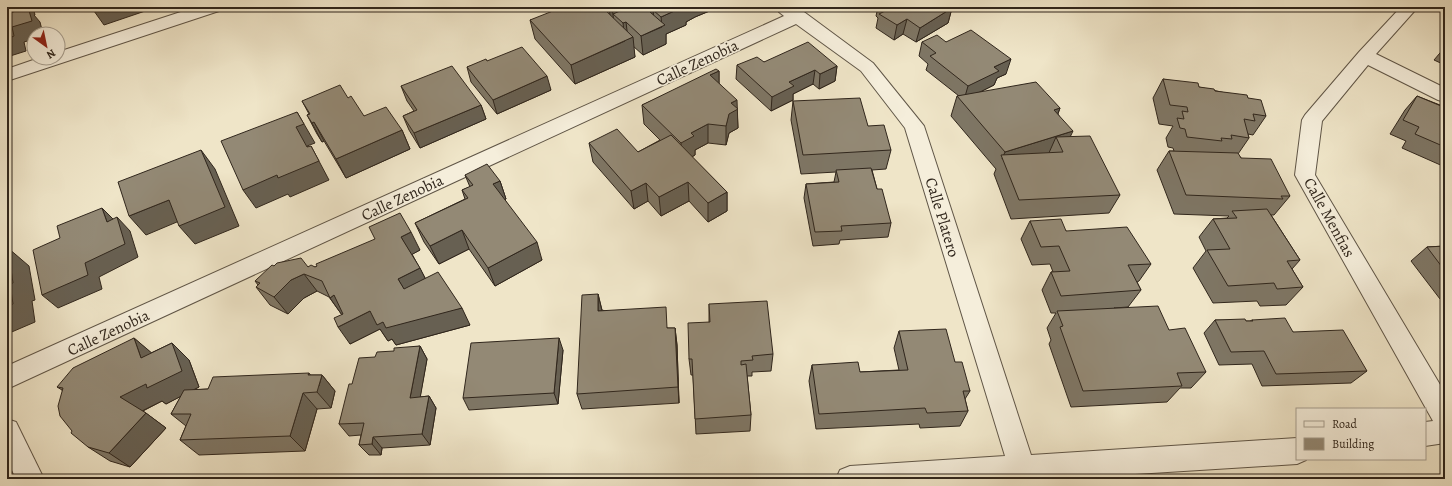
<svg xmlns="http://www.w3.org/2000/svg" width="1452" height="486" viewBox="0 0 1452 486" font-family="Alegreya,serif">
  <style>
    .lines { fill: none; stroke-linecap: round; stroke-linejoin: round }
    .street-casing { stroke: #605647; stroke-width: 2 }
    .street { fill: #f5eedb; fill-rule: evenodd }
    .wall { fill: #7e7665; stroke: #30261c }
    .shaded-wall { fill: #676052; stroke: #30261c }
    .building { fill: #938975; stroke: #30261c }
    .labels { text-anchor: middle; stroke-width: 3.5; stroke-linejoin: round; paint-order: stroke }
    .street-label { font-size: 16px; fill: #30261c; stroke: #f5eedb }
  </style>
  <rect width="100%" height="100%" fill="#efe5c8"/>
  <filter id="stains"><feTurbulence type="fractalNoise" baseFrequency=".005" numOctaves="4"/><feColorMatrix values="0 0 0 0 .2 0 0 0 0 .09 0 0 0 0 .02 0 0 0 .5 -.17"/></filter>
  <radialGradient id="worn" r=".72"><stop offset=".6" stop-color="#630" stop-opacity="0"/><stop offset="1" stop-color="#630" stop-opacity=".3"/></radialGradient>
  <g class="lines">
    <!-- street casing -->
    <g class="street-casing">
      <g id="street">
        <polygon points="196,7 221,7 219,11 7,81 7,69 39,58 58,58 58,52"/>
        <polygon points="777,7 795,7 804,12 873,63 924,126 1031,455 1297,438 1297,459 1306,460 1297,464 1055,479 836,479 840,470 850,466 1005,456 905,128 861,71 796,24 7,389 7,366 784,16 779,12"/>
        <polygon points="1401,7 1418,7 1376,54 1445,88 1445,102 1438,100 1368,65 1322,121 1315,175 1445,393 1445,443 1425,446 1425,422 1433,421 1295,175 1302,120 1305,115 1359,52"/>
        <polygon points="7,419 16,422 44,479 16,479 7,459"/>
      </g>
    </g>
    <!-- street -->
    <use href="#street" class="street"/>
  </g>
  <!-- wall -->
  <g class="wall">
    <polygon points="586,7 719,7 695,17 686,22 686,25 666,34 666,44 643,55 633,46 635,57 575,84 535,39 530,20 582,9"/>
    <polygon points="878,7 949,7 952,8 948,23 916,42 903,34 894,40 876,28 878,18 876,16"/>
    <polygon points="922,42 946,42 1006,74 997,78 994,85 980,92 1060,108 1058,114 1071,137 1120,195 1109,213 1011,219 994,174 996,169 951,116 957,96 959,96 926,70 928,64 919,56"/>
    <polygon points="1445,47 1445,65 1434,60"/>
    <polygon points="487,61 551,90 497,114 471,82 467,67"/>
    <polygon points="764,62 837,66 835,81 819,89 813,84 793,94 793,100 771,111 736,79 737,65"/>
    <polygon points="719,71 719,83 737,108 738,128 729,133 726,145 708,143 695,150 695,155 692,157 727,192 727,211 708,222 689,201 661,216 648,201 634,209 593,162 589,143 638,152 660,140 644,124 642,105"/>
    <polygon points="1163,79 1248,98 1266,116 1253,135 1248,134 1249,138 1238,154 1241,158 1290,196 1274,215 1271,215 1300,260 1292,269 1303,287 1286,305 1260,306 1257,301 1213,303 1193,268 1206,251 1199,237 1213,219 1227,218 1229,216 1174,214 1157,170 1169,151 1174,151 1173,148 1168,147 1166,138 1173,126 1159,124 1153,98"/>
    <polygon points="401,86 481,105 486,119 420,148 409,130 403,116 414,111 407,101"/>
    <polygon points="1417,96 1440,105 1444,101 1445,101 1445,167 1402,148 1406,141 1390,134 1405,110"/>
    <polygon points="302,101 364,116 402,130 410,149 346,178 324,141 322,142 317,134 307,115 309,114"/>
    <polygon points="793,101 868,126 891,150 886,169 872,170 877,189 891,223 888,237 840,240 839,244 813,246 804,198 806,184 834,182 836,172 801,174 791,120"/>
    <polygon points="465,175 500,181 506,199 505,200 542,260 495,286 469,249 439,264 424,242 415,223 465,199 462,190 470,187"/>
    <polygon points="1030,221 1066,231 1151,264 1139,281 1137,282 1141,290 1128,307 1114,308 1169,330 1206,372 1191,388 1180,388 1167,402 1071,407 1049,344 1051,340 1047,328 1056,313 1051,313 1042,290 1051,272 1053,272 1050,264 1032,265 1021,239"/>
    <polygon points="1445,246 1445,299 1440,299 1411,261 1427,247"/>
    <polygon points="420,250 412,254 425,278 470,325 396,345 392,339 388,341 380,329 350,344 342,315 329,297 317,291 304,298 288,314 270,305 256,287 258,285 255,281 274,266 315,267"/>
    <polygon points="598,294 602,310 668,328 675,328 677,345 679,403 582,409 577,394"/>
    <polygon points="709,304 773,354 771,371 752,372 752,376 747,376 751,415 750,431 696,434 693,375 691,375 689,359 709,322"/>
    <polygon points="1215,320 1246,321 1250,321 1252,320 1293,332 1367,371 1351,383 1262,386 1252,364 1219,365 1204,333"/>
    <polygon points="899,331 955,362 970,391 965,399 968,411 960,426 920,428 919,424 816,429 809,381 812,365 860,372 899,370 894,348"/>
    <polygon points="134,338 151,353 172,343 189,360 199,387 193,390 208,389 311,375 322,375 335,391 331,408 317,409 305,451 199,455 180,440 186,426 171,414 181,396 166,404 162,401 143,411 166,428 130,467 110,461 88,447 62,390 57,387"/>
    <polygon points="420,346 427,359 420,397 429,396 436,408 430,445 382,448 381,455 369,455 359,445 361,435 349,436 339,424 352,384 394,351"/>
    <polygon points="563,350 558,404 469,410 463,398"/>
  </g>
  <!-- shaded-wall -->
  <g class="shaded-wall">
    <polygon points="8,7 33,7 35,15 34,15 40,22 43,34 34,34 34,39 24,42 26,51 7,57 7,11"/>
    <polygon points="105,7 157,7 104,25 94,11"/>
    <polygon points="609,7 612,7 614,23 611,24"/>
    <polygon points="683,7 719,7 695,17 686,22 686,25 666,34 666,44 643,55 641,36 662,27 661,17"/>
    <polygon points="952,8 948,23 916,42 920,28"/>
    <polygon points="653,10 655,29 650,12"/>
    <polygon points="907,19 903,34 894,40 897,25"/>
    <polygon points="626,22 628,39 633,37 635,57 575,84 571,65 625,41 623,23"/>
    <polygon points="1011,59 1006,74 997,78 994,85 964,100 968,86 994,67"/>
    <polygon points="837,66 835,81 819,89 820,74"/>
    <polygon points="815,70 813,84 793,94 793,100 771,111 772,97 789,82"/>
    <polygon points="719,71 719,90 710,75"/>
    <polygon points="547,76 551,90 497,114 493,100"/>
    <polygon points="737,100 738,128 729,133 726,145 726,126 731,103"/>
    <polygon points="481,105 486,119 420,148 414,133"/>
    <polygon points="1060,108 1052,128 1054,110"/>
    <polygon points="297,112 315,143 307,146 316,162 311,146 329,180 290,197 288,194 256,208 243,190"/>
    <polygon points="314,122 324,141 322,142 312,123"/>
    <polygon points="708,124 708,143 695,150 695,155 682,162 681,143 691,133"/>
    <polygon points="402,130 410,149 346,178 336,159"/>
    <polygon points="1073,131 1064,150 1056,137 1048,155 1002,159 1005,152"/>
    <polygon points="201,150 215,169 239,226 195,244 179,226"/>
    <polygon points="500,181 506,199 499,202 493,184"/>
    <polygon points="688,182 689,201 661,216 659,197"/>
    <polygon points="646,183 648,201 634,209 631,191"/>
    <polygon points="727,192 727,211 708,222 708,203"/>
    <polygon points="169,200 184,219 146,235 129,216"/>
    <polygon points="102,208 115,221 107,222"/>
    <polygon points="117,217 130,231 138,257 99,277 102,289 58,308 42,295 85,263"/>
    <polygon points="462,230 469,249 439,264 430,246"/>
    <polygon points="411,232 420,250 411,255 401,237"/>
    <polygon points="537,242 542,260 495,286 488,268"/>
    <polygon points="8,248 29,266 35,300 32,301 35,322 7,334 7,307 10,284"/>
    <polygon points="420,268 429,286 414,307 398,279"/>
    <polygon points="304,274 317,291 304,298 288,314 274,297 291,280"/>
    <polygon points="598,294 602,311 598,311"/>
    <polygon points="334,295 346,312 342,315 330,298"/>
    <polygon points="462,308 470,325 396,345 392,339 388,341 380,329 350,344 338,327 370,311 383,322"/>
    <polygon points="675,328 677,345 679,403 678,387"/>
    <polygon points="134,338 153,354 141,358"/>
    <polygon points="559,338 563,350 558,404 554,393"/>
    <polygon points="172,343 189,360 199,387 166,404 162,401 140,412 120,397"/>
    <polygon points="420,346 427,359 418,410 410,398"/>
    <polygon points="309,373 319,386 322,375 335,391 331,408 317,392 308,375"/>
    <polygon points="303,393 317,409 305,451 290,436"/>
    <polygon points="429,396 436,408 430,445 422,434"/>
    <polygon points="146,413 166,428 130,467 109,453"/>
    <polygon points="373,437 382,448 381,455 372,444"/>
  </g>
  <!-- building -->
  <g class="building">
    <polygon points="7,7 8,7 9,10 7,11"/>
    <polygon points="28,7 32,21 12,27 14,36 7,39 7,14"/>
    <polygon points="92,7 105,7 94,11"/>
    <polygon points="563,7 580,7 582,9 586,7 602,7 633,37 571,65 530,20"/>
    <polygon points="616,7 683,7 661,17 653,10 650,12 665,25 641,36 626,22 623,23 613,14 620,11"/>
    <polygon points="887,7 949,7 952,8 920,28 907,19 897,25 879,14 889,9"/>
    <polygon points="971,30 1011,59 994,67 999,71 968,86 930,56 936,53 922,42 937,35 946,42"/>
    <polygon points="808,42 837,66 820,74 815,70 789,82 794,86 772,97 737,65 757,57 764,62"/>
    <polygon points="522,47 547,76 493,100 467,67 486,59 487,61"/>
    <polygon points="452,66 481,105 414,133 403,116 417,110 401,86"/>
    <polygon points="716,69 719,71 710,75 737,100 731,103 738,109 729,114 726,126 708,124 691,133 694,136 681,143 642,105"/>
    <polygon points="1163,79 1198,83 1199,87 1214,89 1215,91 1247,95 1248,98 1261,100 1266,116 1253,114 1255,121 1244,119 1249,138 1231,135 1232,139 1221,138 1222,141 1187,137 1185,129 1180,128 1177,118 1184,119 1182,111 1188,112 1187,107 1170,105"/>
    <polygon points="1036,82 1060,108 1054,110 1073,131 1005,152 957,96"/>
    <polygon points="340,85 348,98 351,96 364,116 386,107 402,130 336,159 314,122 312,123 307,115 310,114 302,101"/>
    <polygon points="1417,96 1441,106 1444,101 1445,101 1445,147 1415,134 1419,127 1403,120"/>
    <polygon points="860,98 868,126 884,125 891,150 803,155 793,101"/>
    <polygon points="297,112 304,124 296,127 307,147 311,146 319,161 278,178 277,175 243,190 221,141"/>
    <polygon points="617,129 638,152 671,135 727,192 708,203 688,182 659,197 646,183 631,191 589,143"/>
    <polygon points="1090,136 1120,195 1019,200 1001,155 1063,152 1056,137"/>
    <polygon points="201,150 225,207 179,226 169,200 129,216 118,182"/>
    <polygon points="1169,151 1238,153 1241,158 1271,159 1290,196 1281,196 1283,199 1186,195"/>
    <polygon points="487,164 500,181 493,184 537,242 488,268 462,230 430,246 415,223 468,198 462,190 473,185 465,175"/>
    <polygon points="871,168 877,189 882,189 891,223 841,226 842,231 815,232 806,184 839,182 836,170"/>
    <polygon points="102,208 107,222 117,217 125,244 85,263 88,275 42,295 33,250 60,238 57,226"/>
    <polygon points="1267,209 1300,260 1287,261 1303,287 1277,289 1274,283 1228,286 1207,250 1230,249 1213,219 1237,218 1232,211"/>
    <polygon points="400,213 411,232 401,237 420,268 398,279 404,289 438,272 462,308 386,328 383,322 377,325 370,311 338,327 334,318 343,314 334,295 330,298 322,281 304,274 291,280 274,297 256,287 260,283 255,281 272,265 274,266 277,263 301,258 308,267 311,265 315,267 317,266 316,264 375,239 369,227"/>
    <polygon points="1061,219 1066,231 1127,227 1151,264 1128,265 1141,290 1061,296 1051,272 1070,271 1059,246 1041,247 1030,221"/>
    <polygon points="1445,246 1445,271 1427,247"/>
    <polygon points="7,248 8,248 13,283 10,284 13,304 7,307"/>
    <polygon points="598,294 598,311 666,307 667,328 675,328 678,387 577,394 582,295"/>
    <polygon points="767,301 773,354 752,356 753,360 741,361 741,365 746,364 751,415 695,419 692,359 689,359 688,323 710,322 709,304"/>
    <polygon points="1158,306 1169,330 1185,328 1206,372 1177,373 1182,386 1083,391 1060,327 1063,326 1057,311"/>
    <polygon points="1285,318 1293,332 1343,330 1367,371 1276,374 1264,351 1231,352 1215,320 1245,319 1246,321 1253,321 1252,320"/>
    <polygon points="946,329 955,362 962,362 970,391 963,391 968,411 927,413 925,408 819,414 812,365 858,362 860,372 908,370 899,331"/>
    <polygon points="134,338 141,358 172,343 182,371 147,388 146,384 120,397 146,413 109,453 88,447 71,433 72,431 60,416 58,406 63,388 57,387 73,368"/>
    <polygon points="559,338 554,393 463,398 471,343"/>
    <polygon points="420,346 410,398 429,396 422,434 373,437 372,444 359,445 364,423 339,424 349,384 352,384 359,358 375,357 377,352 394,351 394,348"/>
    <polygon points="309,373 308,375 322,375 317,392 303,393 290,436 180,440 191,414 171,414 184,390 208,389 213,377"/>
  </g>
  <g class="labels">
    <!-- street labels -->
    <g class="street-label">
      <text transform="translate(697 62) rotate(-25)" y="6">Calle Zenobia</text>
      <text transform="translate(402 197) rotate(-25)" y="6">Calle Zenobia</text>
      <text transform="translate(943 217) rotate(73)" y="6">Calle Platero</text>
      <text transform="translate(1330 217) rotate(61)" y="6">Calle Menfias</text>
      <text transform="translate(108 332) rotate(-25)" y="6">Calle Zenobia</text>
    </g>
  </g>
  <!-- margin -->
  <rect width="1452" height="486" fill="none" stroke="#efe5c8" stroke-width="24"/>
  <rect x="8" y="8" width="1436" height="470" fill="none" stroke="#30261c" stroke-width="2"/>
  <rect x="12" y="12" width="1428" height="462" fill="none" stroke="#30261c"/>
  <!-- legend -->
  <rect x="1296" y="408" width="130" height="52" fill="#f5eedb" stroke="#a69e8f"/>
  <rect x="1304" y="421" width="20" height="6" fill="#f5eedb" stroke="#a69e8f"/>
  <text x="1332" y="428" font-size="12" fill="#30261c">Road</text>
  <rect x="1304" y="438" width="20" height="12" fill="#938975" stroke="#a69e8f"/>
  <text x="1332" y="448" font-size="12" fill="#30261c">Building</text>
  <!-- north arrow -->
  <g transform="translate(46 46) rotate(147)"><circle r="19" fill="#f5eedb" stroke="#a69e8f"/>
  <path d="M0-3L7 15L0 10L-7 15Z" fill="#8f2418"/>
  <text y="-6" font-size="11" font-weight="bold" text-anchor="middle" fill="#30261c">N</text>
  </g>
  <rect width="100%" height="100%" filter="url(#stains)"/>
  <rect width="100%" height="100%" fill="url(#worn)"/>
</svg>
